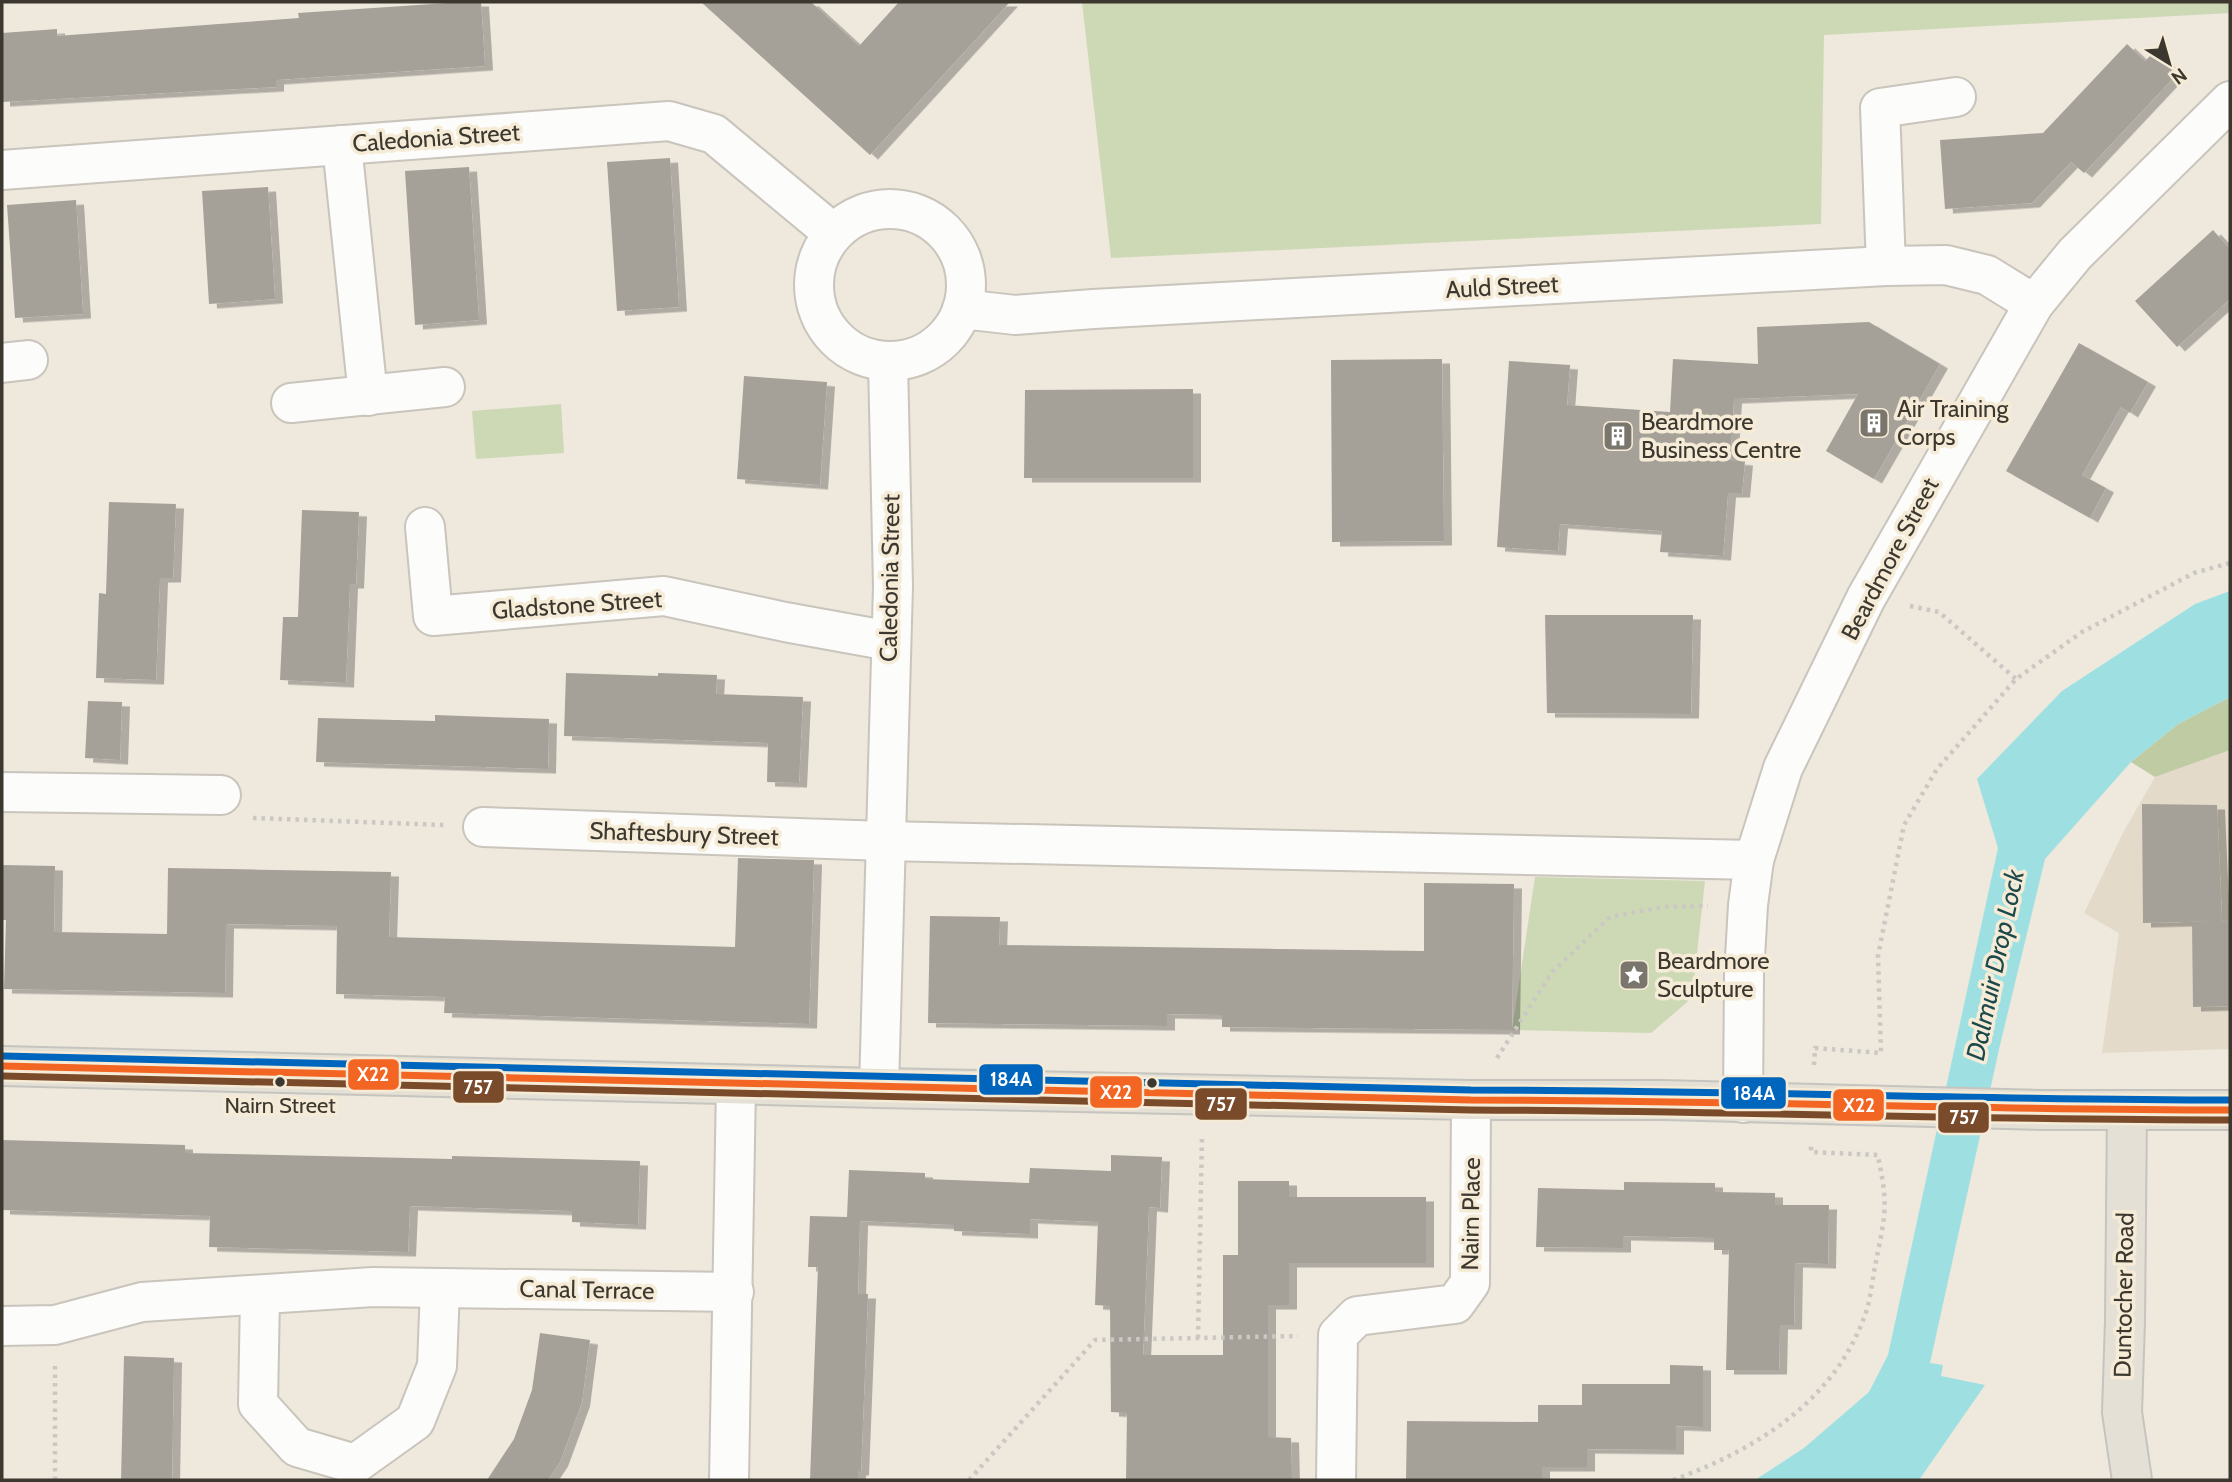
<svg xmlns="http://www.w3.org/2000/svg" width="2232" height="1482" viewBox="0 0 2232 1482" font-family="Cabin,sans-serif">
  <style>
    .commercial { fill: #e3daca }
    .green { fill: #cdd9b5 }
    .forest { fill: #becba3 }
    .water { fill: #9ee0e2 }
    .building { fill: #a5a199; filter: url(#shadow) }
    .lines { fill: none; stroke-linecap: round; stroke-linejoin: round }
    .minor-casing { stroke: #c9c4bc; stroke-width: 42 }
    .major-casing { stroke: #c6c4be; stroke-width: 42 }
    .path { stroke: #cbc8c3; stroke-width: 4.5; stroke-dasharray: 3.5 5; stroke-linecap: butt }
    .minor { stroke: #fcfcfa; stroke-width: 38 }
    .major { stroke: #e5e0d6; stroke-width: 38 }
    .bus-1-casing { stroke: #f5ebd6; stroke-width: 12 }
    .bus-2-casing { stroke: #f5ebd6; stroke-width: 12 }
    .bus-3-casing { stroke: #f5ebd6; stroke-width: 12 }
    .bus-1 { stroke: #f26522; stroke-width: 7 }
    .bus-2 { stroke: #7a4b2a; stroke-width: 7 }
    .bus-3 { stroke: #0065bd; stroke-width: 7 }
    .bus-dot { fill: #3c3830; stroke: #f5ebd6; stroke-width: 2.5 }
    .labels { text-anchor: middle; stroke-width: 7; stroke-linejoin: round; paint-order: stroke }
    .bus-label { font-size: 22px; fill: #3c3830; stroke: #f5ebd6 }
    .street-label { font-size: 24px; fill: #3c3830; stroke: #f5ebd6 }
    .poi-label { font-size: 24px; fill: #3c3830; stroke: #f5ebd6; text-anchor: start }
    .water-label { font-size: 26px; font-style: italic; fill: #1c494c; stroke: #f5ebd6 }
    .line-badge { stroke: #f5ebd6; stroke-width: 2.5 }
    .badge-label { font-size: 19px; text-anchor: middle; font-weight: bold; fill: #fff }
  </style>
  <defs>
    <filter id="shadow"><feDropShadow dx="8" dy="4.5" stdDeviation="0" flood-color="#0004"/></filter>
  </defs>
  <rect width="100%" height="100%" fill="#eee8dd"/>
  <!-- commercial -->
  <polygon class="commercial" points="2230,750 2230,1049 2102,1053 2119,933 2084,913 2124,831 2155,777"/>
  <!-- green -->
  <g class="green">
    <polygon points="1082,2 2230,2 2230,13 1824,35 1821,224 1111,258"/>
    <polygon points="561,404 564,453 476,459 472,411"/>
    <polygon points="1535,877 1705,881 1692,998 1651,1033 1512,1030"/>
  </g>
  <!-- forest -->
  <polygon class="forest" points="2230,697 2230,750 2155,777 2131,762 2178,724"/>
  <!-- water -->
  <polygon class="water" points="2230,591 2230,697 2178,724 2131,762 2045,859 2000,1045 1930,1363 1943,1365 1941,1376 1985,1385 1919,1480 1755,1480 1804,1448 1869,1392 1888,1355 1998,848 1977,779 2062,691 2195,604"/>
  <!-- building -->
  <g class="building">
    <polygon points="463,2 481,2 485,66 276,80 276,87 2,102 2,33 57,29 57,36 299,18 298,13"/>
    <polygon points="701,2 811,2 859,46 899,2 1010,2 870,155"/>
    <polygon points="2127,44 2145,61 2155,51 2178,73 2084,173 2071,162 2032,203 1945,209 1940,140 2043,133"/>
    <polygon points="670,158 679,307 617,311 607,162"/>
    <polygon points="469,167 479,320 415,325 405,171"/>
    <polygon points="268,187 275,299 209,304 202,191"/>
    <polygon points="76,200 83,314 15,318 7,205"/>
    <polygon points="2213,230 2230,249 2230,299 2177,347 2135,301"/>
    <polygon points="1869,322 1940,364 1874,479 1826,451 1858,394 1734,399 1730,460 1745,461 1742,493 1728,493 1723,556 1660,552 1662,531 1560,524 1558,551 1497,547 1509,361 1570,365 1567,405 1670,412 1673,359 1758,364 1757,327"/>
    <polygon points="2079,343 2148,382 2130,413 2121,407 2082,475 2106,488 2090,518 2006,471"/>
    <polygon points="1442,359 1444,541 1332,542 1331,360"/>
    <polygon points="744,376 827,382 820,485 737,479"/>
    <polygon points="1193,389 1193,478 1024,478 1025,390"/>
    <polygon points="109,502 176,504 173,578 160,578 156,680 96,678 99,593 106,594"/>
    <polygon points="302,510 359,512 356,584 350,584 346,683 280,680 283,617 298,617"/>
    <polygon points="1545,615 1693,615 1691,714 1547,713"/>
    <polygon points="566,673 658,676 658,673 717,675 716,694 803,697 799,783 767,782 768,743 564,736"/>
    <polygon points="88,701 122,702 120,760 85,758"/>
    <polygon points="435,715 549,719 548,769 316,762 318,718 435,721"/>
    <polygon points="2142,804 2217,805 2222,921 2143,923"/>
    <polygon points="738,858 814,860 809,1024 444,1013 445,997 336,994 337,926 226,924 225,993 4,989 6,920 2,920 2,865 55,866 54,932 167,934 168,868 391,872 389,937 735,947"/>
    <polygon points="1424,883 1514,884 1512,1030 1222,1027 1222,1015 1167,1014 1167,1026 928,1023 930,916 1000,917 999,945 1424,951"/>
    <polygon points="2230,920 2230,1006 2193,1007 2192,922"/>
    <polygon points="2,1140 185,1145 185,1153 452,1159 452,1156 640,1161 638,1225 572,1222 572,1211 410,1206 408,1252 209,1247 210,1216 2,1210"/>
    <polygon points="1111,1155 1162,1157 1160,1208 1149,1207 1143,1355 1223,1355 1223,1255 1238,1255 1238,1181 1289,1181 1289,1197 1426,1197 1426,1263 1289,1263 1289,1305 1268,1305 1268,1437 1291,1438 1292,1480 1126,1480 1127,1413 1111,1412 1110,1306 1095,1305 1098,1222 1030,1219 1030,1234 954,1231 954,1225 860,1221 858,1294 868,1294 861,1471 858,1471 858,1480 810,1480 818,1267 808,1267 810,1216 847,1217 849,1170 925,1173 925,1179 1029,1183 1030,1168 1111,1171"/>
    <polygon points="1624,1182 1715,1183 1715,1192 1775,1193 1775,1205 1829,1205 1828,1264 1795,1263 1794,1325 1780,1325 1779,1370 1726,1370 1729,1250 1714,1250 1714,1238 1623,1236 1623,1248 1536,1247 1538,1188 1624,1190"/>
    <polygon points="540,1333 590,1340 582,1402 560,1462 548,1480 487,1480 514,1439 532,1390"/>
    <polygon points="124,1356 174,1358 172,1480 121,1480"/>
    <polygon points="1670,1365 1703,1366 1703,1427 1676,1426 1676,1450 1587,1449 1587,1467 1542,1467 1542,1480 1406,1480 1407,1421 1538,1422 1538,1405 1582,1405 1582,1384 1670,1384"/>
  </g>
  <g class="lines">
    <!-- minor casing -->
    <g class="minor-casing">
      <g id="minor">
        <polyline points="342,145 368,396"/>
        <polyline points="2,170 669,121 714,134 833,233"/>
        <circle cx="890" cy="285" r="76"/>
        <polyline points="1886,266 1880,108 1956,97"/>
        <polyline points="962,309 1015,315 1093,309 1886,266 1946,265 1987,275 2034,304"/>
        <polyline points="2,363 28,360"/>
        <polyline points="291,403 445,387"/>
        <polyline points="425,527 433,616 664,596 785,622 890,641"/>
        <polyline points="2,792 221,795"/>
        <polyline points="483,827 885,841 1754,860"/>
        <polyline points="879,1088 893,586 888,362"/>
        <polyline points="1743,1103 1744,975 1748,905 1754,860 1783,768 1866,598 2034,304 2075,254 2230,101"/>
        <polyline points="260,1296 258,1404 297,1447 355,1464 415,1421 437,1366 440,1288"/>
        <polyline points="2,1326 55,1325 142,1302 373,1287 734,1292"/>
        <polyline points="729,1480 736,1085"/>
        <polyline points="1336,1480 1338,1335 1357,1316 1455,1304 1470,1283 1471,1100"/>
      </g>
    </g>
    <!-- major casing -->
    <g class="major-casing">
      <g id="major">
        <polyline points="2,1066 879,1088 1471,1100 1662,1100 2043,1110 2230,1110"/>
        <polyline points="2127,1110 2125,1321 2122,1412 2132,1480"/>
      </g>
    </g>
    <!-- path -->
    <g class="path">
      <polyline points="1910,606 1939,612 2016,679"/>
      <polyline points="253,818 444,825"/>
      <polyline points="1497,1058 1552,972 1610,917 1662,907 1708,906"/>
      <polyline points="1814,1065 1815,1048 1881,1053 1878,956 1904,825 1937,769 2016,679 2082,632 2194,573 2230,563"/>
      <polyline points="1198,1338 1202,1136"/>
      <polyline points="55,1366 55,1480"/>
      <polyline points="969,1480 1095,1340 1298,1336"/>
      <path d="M1673 1480C1758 1449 1838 1399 1867 1309 1871 1296 1872 1280 1875 1267 1879 1243 1887 1217 1884 1192 1883 1180 1880 1168 1878 1155L1811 1152V1143"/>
    </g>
    <!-- minor -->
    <use href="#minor" class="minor"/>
    <!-- major -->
    <use href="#major" class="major"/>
    <!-- bus-1 casing -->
    <g class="bus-1-casing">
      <path id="bus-1" d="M2 1066 1471 1100C1724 1100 1977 1110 2230 1110"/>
    </g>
    <!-- bus-2 casing -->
    <g class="bus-2-casing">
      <path id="bus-2" d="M2 1076 1471 1110C1724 1111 1977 1120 2230 1120"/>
    </g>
    <!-- bus-3 casing -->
    <g class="bus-3-casing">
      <path id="bus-3" d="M2 1056 1471 1090C1724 1090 1977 1100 2230 1100"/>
    </g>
    <!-- bus-1 -->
    <use href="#bus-1" class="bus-1"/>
    <!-- bus-2 -->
    <use href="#bus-2" class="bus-2"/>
    <!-- bus-3 -->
    <use href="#bus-3" class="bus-3"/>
  </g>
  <!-- icons -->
  <defs>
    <g id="building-square" transform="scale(1.575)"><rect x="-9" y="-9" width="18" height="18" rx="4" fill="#7a766d" stroke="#f5ebd6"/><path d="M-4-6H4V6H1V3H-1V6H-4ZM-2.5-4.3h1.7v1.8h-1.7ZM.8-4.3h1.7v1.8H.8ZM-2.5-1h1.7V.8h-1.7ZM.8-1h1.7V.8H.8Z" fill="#fff"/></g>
    <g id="sight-square" transform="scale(1.575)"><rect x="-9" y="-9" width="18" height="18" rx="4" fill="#7a766d" stroke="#f5ebd6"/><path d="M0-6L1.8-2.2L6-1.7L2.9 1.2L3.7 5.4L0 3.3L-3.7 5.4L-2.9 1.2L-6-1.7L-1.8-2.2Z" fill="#fff"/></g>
  </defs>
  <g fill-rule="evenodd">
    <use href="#building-square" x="1874" y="423"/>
    <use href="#building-square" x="1618" y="436"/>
    <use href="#sight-square" x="1634" y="975"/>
  </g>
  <!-- markers -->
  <g class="bus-dot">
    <circle cx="280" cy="1082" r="6"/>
    <circle cx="1152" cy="1083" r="6"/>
  </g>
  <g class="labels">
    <!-- bus labels -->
    <g class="bus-label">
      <text x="280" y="1113">Nairn Street</text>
    </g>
    <!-- street labels -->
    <g class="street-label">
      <text transform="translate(436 138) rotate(-4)" y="8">Caledonia Street</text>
      <text transform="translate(1502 287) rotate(-3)" y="8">Auld Street</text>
      <text transform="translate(1890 559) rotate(-62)" y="8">Beardmore Street</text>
      <text transform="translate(890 578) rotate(-89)" y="8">Caledonia Street</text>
      <text transform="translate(577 605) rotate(-4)" y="8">Gladstone Street</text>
      <text transform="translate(684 834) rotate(2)" y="8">Shaftesbury Street</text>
      <text transform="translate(1471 1214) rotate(-89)" y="8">Nairn Place</text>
      <text transform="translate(587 1290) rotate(1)" y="8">Canal Terrace</text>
      <text transform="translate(2124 1295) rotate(-89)" y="8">Duntocher Road</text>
    </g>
    <!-- poi labels -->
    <g class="poi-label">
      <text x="1897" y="417">Air Training<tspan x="1897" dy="28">Corps</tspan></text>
      <text x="1641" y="430">Beardmore<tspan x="1641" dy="28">Business Centre</tspan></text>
      <text x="1657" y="969">Beardmore<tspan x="1657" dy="28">Sculpture</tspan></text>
    </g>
    <!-- water labels -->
    <g class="water-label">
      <text transform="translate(1995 965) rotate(-78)" y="9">Dalmuir Drop Lock</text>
    </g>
  </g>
  <g class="line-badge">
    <rect x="347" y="1058" width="53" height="33" rx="7" fill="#f26522"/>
    <rect x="978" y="1063" width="66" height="33" rx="7" fill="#0065bd"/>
    <rect x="452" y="1070" width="53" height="34" rx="7" fill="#7a4b2a"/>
    <rect x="1089" y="1075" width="54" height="34" rx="7" fill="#f26522"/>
    <rect x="1720" y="1076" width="67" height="34" rx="7" fill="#0065bd"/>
    <rect x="1194" y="1087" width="54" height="34" rx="7" fill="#7a4b2a"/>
    <rect x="1832" y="1088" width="53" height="34" rx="7" fill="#f26522"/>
    <rect x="1937" y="1101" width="53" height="33" rx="7" fill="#7a4b2a"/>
  </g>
  <g class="badge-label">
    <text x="373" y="1081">X22</text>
    <text x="1011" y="1086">184A</text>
    <text x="478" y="1094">757</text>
    <text x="1116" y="1099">X22</text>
    <text x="1754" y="1100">184A</text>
    <text x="1221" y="1111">757</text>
    <text x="1859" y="1112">X22</text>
    <text x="1964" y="1124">757</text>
  </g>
  <!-- border -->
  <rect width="2232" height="1482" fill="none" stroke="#3c3830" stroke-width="7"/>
  <!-- north arrow -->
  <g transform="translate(2169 63) rotate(143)" stroke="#f5ebd6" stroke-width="5" paint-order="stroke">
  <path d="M0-5L12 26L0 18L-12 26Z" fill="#3c3830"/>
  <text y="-10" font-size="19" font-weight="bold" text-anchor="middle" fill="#3c3830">N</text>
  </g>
</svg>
